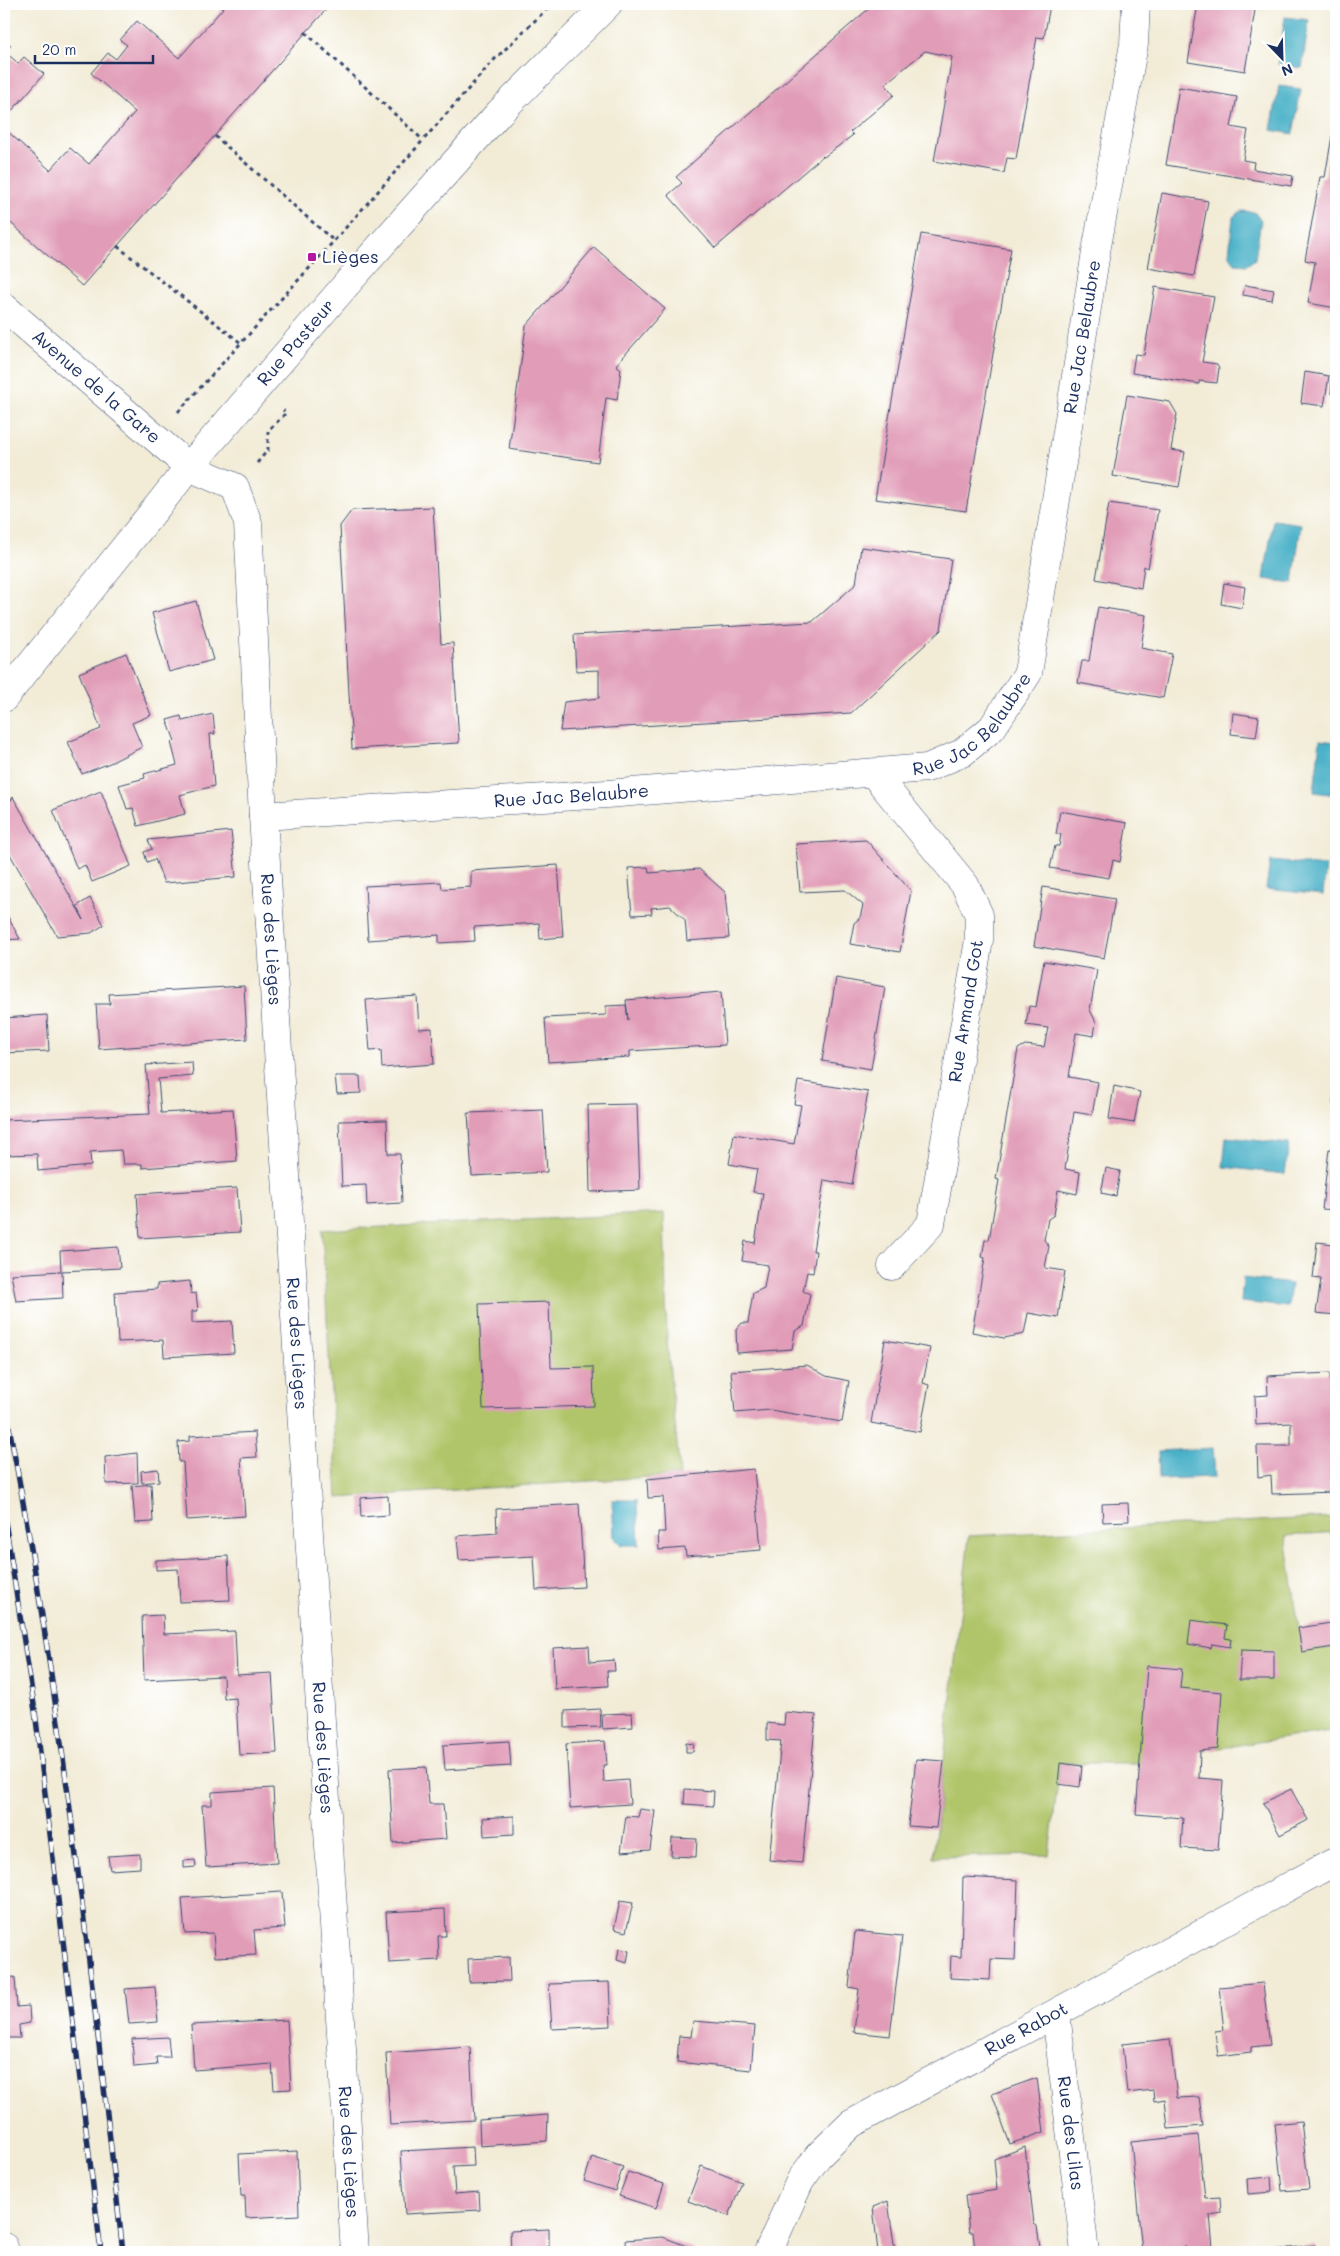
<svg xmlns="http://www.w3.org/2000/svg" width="1340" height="2256" viewBox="0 0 1340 2256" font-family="Mali,sans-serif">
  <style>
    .green { fill: #b0c569; stroke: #667a64 }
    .water { fill: #49b1c7; stroke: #327092 }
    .building { fill: #e19cb7 }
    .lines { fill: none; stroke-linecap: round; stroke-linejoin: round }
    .minor-casing { stroke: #3b4b70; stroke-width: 29 }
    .path { stroke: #3b4b70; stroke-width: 3; stroke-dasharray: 4 4; stroke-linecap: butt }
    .minor { stroke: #fff; stroke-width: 28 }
    .rail-casing { stroke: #1b2f5e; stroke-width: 5.5 }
    .rail { stroke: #fff; stroke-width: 4; stroke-dasharray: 11; stroke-linecap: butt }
    .poi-dot { fill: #b5179e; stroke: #fff; stroke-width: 2 }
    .labels { text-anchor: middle; stroke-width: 4.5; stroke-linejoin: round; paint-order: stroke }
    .poi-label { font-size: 18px; fill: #1b2f5e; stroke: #fff; text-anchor: start }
    .street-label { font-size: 18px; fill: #1b2f5e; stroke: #fff }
  </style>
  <rect width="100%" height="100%" fill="#fff"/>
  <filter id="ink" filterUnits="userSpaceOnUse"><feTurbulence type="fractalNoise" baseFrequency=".02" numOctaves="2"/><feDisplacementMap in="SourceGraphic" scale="10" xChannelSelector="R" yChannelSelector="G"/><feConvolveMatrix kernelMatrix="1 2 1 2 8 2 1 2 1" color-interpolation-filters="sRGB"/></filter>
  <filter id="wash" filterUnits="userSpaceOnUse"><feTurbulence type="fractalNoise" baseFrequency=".0096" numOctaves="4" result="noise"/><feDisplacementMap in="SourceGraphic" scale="20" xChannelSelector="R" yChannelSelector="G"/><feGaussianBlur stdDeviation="1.12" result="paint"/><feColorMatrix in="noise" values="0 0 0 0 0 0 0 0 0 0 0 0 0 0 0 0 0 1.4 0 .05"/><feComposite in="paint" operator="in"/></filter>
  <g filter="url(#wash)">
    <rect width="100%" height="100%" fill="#f2ecd7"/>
    <!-- green -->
    <g class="green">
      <polygon points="664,1213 667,1341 680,1475 337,1498 322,1230"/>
      <polygon points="1336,1517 1336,1532 1286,1536 1302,1651 1336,1647 1336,1730 1200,1751 1175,1749 1140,1763 1060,1763 1049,1855 933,1857 969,1536"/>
    </g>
    <!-- water -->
    <g class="water">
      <polygon points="1285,17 1309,20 1302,68 1278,64"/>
      <polygon points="1279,86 1301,89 1293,134 1271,130"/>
      <polygon points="1241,211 1254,212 1261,220 1255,259 1247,265 1235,264 1229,254 1233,217"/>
      <polygon points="1273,520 1301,524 1293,583 1264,579"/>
      <polygon points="1320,740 1336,742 1336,795 1314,792"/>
      <polygon points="1270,861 1326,866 1323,895 1266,889"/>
      <polygon points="1226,1137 1289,1144 1285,1174 1223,1167"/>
      <polygon points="1243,1278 1291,1284 1288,1307 1241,1302"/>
      <polygon points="1213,1448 1215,1477 1159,1479 1158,1451"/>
      <polygon points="612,1500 637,1500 639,1545 621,1545 614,1538"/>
    </g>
    <g id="blocks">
      <!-- building -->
      <g class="building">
        <polygon points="221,4 331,4 82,286 4,217 4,128 50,170 70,148 89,164 135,112 91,73 108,53 116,59 127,45 120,40 137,21 179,58 224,7"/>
        <polygon points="874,4 1050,5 1044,38 1037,37 1016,159 1007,158 1004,173 934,161 952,57 925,51 885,84 894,95 850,132 853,135 824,157 823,156 715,248 668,195 682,183 676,177"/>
        <polygon points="1198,4 1256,4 1245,71 1188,62"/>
        <polygon points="4,39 11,45 5,52 18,63 24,57 44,74 4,120"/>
        <polygon points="1179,87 1237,97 1231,127 1248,130 1243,160 1254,162 1253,169 1293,176 1291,186 1166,165"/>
        <polygon points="1332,136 1336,136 1336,308 1308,303 1315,262 1305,260 1320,177 1325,177"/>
        <polygon points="1162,193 1208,201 1194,276 1148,268"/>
        <polygon points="921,234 1011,249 966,511 875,499"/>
        <polygon points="594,247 665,309 616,365 621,369 617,400 606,398 598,462 509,449 526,326"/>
        <polygon points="1245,285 1274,290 1272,300 1243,295"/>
        <polygon points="1155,287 1214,297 1202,362 1217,364 1219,368 1217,383 1199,381 1199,384 1132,373 1135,354 1144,355"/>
        <polygon points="1333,365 1336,366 1336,394 1331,393"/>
        <polygon points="1305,372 1329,376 1324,406 1301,403"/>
        <polygon points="1127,395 1170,402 1177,414 1171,450 1185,452 1179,487 1113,476"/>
        <polygon points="1109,503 1158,510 1148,568 1144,566 1141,588 1096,579"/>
        <polygon points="433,507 441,644 453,643 459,743 352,749 340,526 352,510"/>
        <polygon points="861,547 951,559 941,630 851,713 560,731 564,702 599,698 599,670 576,671 574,635 812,622 856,584"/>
        <polygon points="1224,583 1245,587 1242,608 1221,604"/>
        <polygon points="196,601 213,660 169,672 152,613"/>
        <polygon points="1098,607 1146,615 1141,648 1172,654 1163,698 1078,683 1082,661 1089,661"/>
        <polygon points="126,653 151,715 132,723 142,747 110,763 82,774 68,742 101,729 79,673"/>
        <polygon points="1233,713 1259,717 1256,737 1231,734"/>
        <polygon points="213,714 215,734 210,734 214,786 180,795 185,814 138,826 133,808 127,809 119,785 145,778 144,774 177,765 171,742 175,741 167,720 181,716 182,721"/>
        <polygon points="101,791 131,866 92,882 85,865 77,869 53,810"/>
        <polygon points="13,797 84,920 77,906 90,898 104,925 91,933 57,936 4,844 4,811"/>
        <polygon points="1060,811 1127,823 1120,862 1113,860 1109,878 1050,868 1055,846 1059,846 1061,834 1056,834"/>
        <polygon points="231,831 236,877 164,883 155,859 147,862 144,852 152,849 148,840"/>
        <polygon points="866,840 911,891 900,952 850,944 854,923 860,918 863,905 845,890 800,892 796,844"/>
        <polygon points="558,865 563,937 540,939 539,923 474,927 475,941 439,943 439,935 368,940 365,886 441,882 442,889 471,887 471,871"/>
        <polygon points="648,867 649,873 699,869 725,892 729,938 687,941 685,920 670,906 651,908 652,914 632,915 628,868"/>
        <polygon points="1043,887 1115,899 1104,958 1034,946"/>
        <polygon points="4,910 20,939 4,940"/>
        <polygon points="1044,961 1097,970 1090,1010 1096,1022 1094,1036 1076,1033 1069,1077 1098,1082 1092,1115 1074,1112 1065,1169 1080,1172 1077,1194 1058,1190 1054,1215 1048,1219 1044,1240 1049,1246 1045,1268 1065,1271 1058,1318 1028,1313 1024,1334 1004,1338 972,1332 985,1258 982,1257 985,1240 989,1240 999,1180 996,1179 1018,1049 1025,1045 1044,1047 1048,1028 1026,1025 1029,1006 1036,1007"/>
        <polygon points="836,978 885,987 871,1069 822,1061"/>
        <polygon points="244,986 247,1039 99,1049 96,1004 110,1004 109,994"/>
        <polygon points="721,992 725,1045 630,1051 630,1057 548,1062 545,1018 606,1015 606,1006 626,1005 628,1020 626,1000"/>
        <polygon points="417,996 419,1029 432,1028 434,1064 382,1068 381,1050 370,1051 366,1000"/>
        <polygon points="47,1015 49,1051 4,1053 4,1018"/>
        <polygon points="192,1062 193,1076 158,1079 161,1113 233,1109 237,1161 142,1168 142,1164 123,1164 121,1150 90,1152 91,1166 38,1171 37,1154 4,1155 4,1120 150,1114 146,1065"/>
        <polygon points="335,1076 360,1076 361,1093 337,1094"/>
        <polygon points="798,1081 868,1092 852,1185 824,1180 813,1251 816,1251 813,1273 807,1272 803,1291 810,1294 804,1326 795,1331 792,1349 737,1353 736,1330 742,1323 748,1323 753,1293 764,1288 768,1265 742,1261 745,1241 755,1243 763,1193 753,1192 757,1169 729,1164 734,1134 794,1144 801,1105 794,1104"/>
        <polygon points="1114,1086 1140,1092 1134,1123 1109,1119"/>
        <polygon points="1335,1089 1336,1089 1336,1103 1333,1103"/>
        <polygon points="637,1104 640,1190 590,1192 588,1105"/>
        <polygon points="543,1110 547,1172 472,1176 468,1113"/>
        <polygon points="387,1120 388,1154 400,1154 402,1203 367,1205 366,1185 342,1186 339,1121"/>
        <polygon points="1329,1149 1336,1150 1336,1210 1322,1209"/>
        <polygon points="1106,1168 1120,1171 1116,1196 1101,1193"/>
        <polygon points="237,1188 240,1232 140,1238 137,1194"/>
        <polygon points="1335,1231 1336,1231 1336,1315 1316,1313 1321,1279 1313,1278 1317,1242 1334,1244"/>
        <polygon points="118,1247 120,1268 62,1271 63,1298 16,1301 11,1274 61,1271 60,1251"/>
        <polygon points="190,1281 191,1294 196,1293 198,1311 192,1311 192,1323 232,1321 234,1353 164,1357 163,1340 118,1342 115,1292 157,1289 157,1284"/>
        <polygon points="549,1302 551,1368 593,1367 594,1406 483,1409 479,1304"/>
        <polygon points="885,1340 930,1348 923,1383 929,1385 920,1432 871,1423"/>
        <polygon points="807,1365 826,1376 849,1381 842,1422 770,1410 735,1413 731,1371"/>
        <polygon points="1330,1373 1335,1492 1272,1494 1271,1475 1258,1477 1257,1446 1291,1446 1291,1423 1256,1425 1255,1396 1268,1395 1267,1376"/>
        <polygon points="255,1432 257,1457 241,1458 245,1516 187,1520 183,1462 179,1462 178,1442 190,1441 190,1436"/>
        <polygon points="137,1453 138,1483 106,1484 105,1457"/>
        <polygon points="158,1469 159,1481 142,1483 141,1471"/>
        <polygon points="754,1469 761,1550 686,1556 685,1548 659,1550 658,1532 665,1532 663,1497 648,1498 647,1479"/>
        <polygon points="151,1484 153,1522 135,1523 132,1486"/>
        <polygon points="388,1496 389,1515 361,1517 360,1498"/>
        <polygon points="1128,1503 1129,1521 1103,1522 1102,1504"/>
        <polygon points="579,1504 584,1587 536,1590 534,1556 459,1560 457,1536 497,1533 496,1509"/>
        <polygon points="228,1556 230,1600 180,1602 178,1569 156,1570 156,1560"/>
        <polygon points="163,1615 164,1634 235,1631 237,1675 272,1673 277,1753 239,1755 236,1698 224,1699 223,1676 144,1680 142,1616"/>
        <polygon points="1191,1620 1227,1625 1225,1638 1231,1639 1230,1647 1212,1644 1211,1648 1188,1644"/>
        <polygon points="1331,1623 1334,1647 1302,1652 1298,1628"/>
        <polygon points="589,1646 590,1662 614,1660 615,1671 607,1671 608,1686 555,1689 553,1648"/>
        <polygon points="1241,1650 1274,1651 1274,1680 1239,1680"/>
        <polygon points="1147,1666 1182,1669 1180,1688 1222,1692 1218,1749 1200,1751 1199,1778 1223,1780 1218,1850 1181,1848 1183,1818 1136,1814"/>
        <polygon points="600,1709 601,1727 565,1728 565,1711"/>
        <polygon points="785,1712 816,1715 802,1863 769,1860 781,1741 767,1740 767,1723 784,1725"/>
        <polygon points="632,1713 633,1727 603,1729 602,1714"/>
        <polygon points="509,1741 511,1766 445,1770 443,1745"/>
        <polygon points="605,1741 607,1765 603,1765 604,1782 628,1780 630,1804 570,1808 566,1744"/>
        <polygon points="686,1743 694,1744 693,1752 686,1752"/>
        <polygon points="916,1759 944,1761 936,1828 908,1826"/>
        <polygon points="1060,1763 1082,1766 1080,1787 1058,1784"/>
        <polygon points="426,1767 429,1804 443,1804 446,1839 393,1843 389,1769"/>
        <polygon points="273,1788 277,1863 206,1867 202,1805 212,1805 212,1792"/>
        <polygon points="685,1789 714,1791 713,1806 684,1804"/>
        <polygon points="1291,1789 1308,1820 1280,1835 1263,1803"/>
        <polygon points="640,1809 655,1811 650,1850 621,1852 626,1816 638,1817"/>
        <polygon points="514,1816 514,1834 484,1836 483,1818"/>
        <polygon points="672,1838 697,1839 696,1857 671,1856"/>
        <polygon points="140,1854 140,1868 110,1870 108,1856"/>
        <polygon points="195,1860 196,1867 184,1868 184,1861"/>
        <polygon points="963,1877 1018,1880 1015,1960 991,1959 990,1980 950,1978 951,1956 961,1957"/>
        <polygon points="282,1892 285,1928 254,1930 256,1955 215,1957 213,1933 185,1934 182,1898"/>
        <polygon points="620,1901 633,1903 626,1932 614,1929"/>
        <polygon points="445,1909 446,1936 438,1936 439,1960 389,1963 386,1912"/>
        <polygon points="855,1931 902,1936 890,2036 854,2032 859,1989 849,1987"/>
        <polygon points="619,1949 629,1951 627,1963 617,1960"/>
        <polygon points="509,1957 510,1981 469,1982 468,1959"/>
        <polygon points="15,1977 17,2007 29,2006 30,2023 19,2025 20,2038 4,2038 4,1978"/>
        <polygon points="609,1982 611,2026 552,2029 549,1984"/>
        <polygon points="1263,1983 1270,2045 1251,2047 1251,2052 1218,2056 1215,2031 1224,2030 1219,1987"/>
        <polygon points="155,1987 158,2022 129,2024 125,1989"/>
        <polygon points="287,2020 291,2089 274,2090 272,2064 194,2070 191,2025"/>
        <polygon points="693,2021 755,2026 751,2070 677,2062 679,2036 691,2037"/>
        <polygon points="168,2037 170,2057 156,2057 157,2065 134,2067 132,2039"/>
        <polygon points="1170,2039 1177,2098 1199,2097 1203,2126 1168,2129 1165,2099 1154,2101 1153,2090 1127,2093 1122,2044"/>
        <polygon points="470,2047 474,2120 390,2125 386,2053"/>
        <polygon points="1037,2078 1044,2132 1010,2144 992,2094"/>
        <polygon points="548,2115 547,2141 480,2146 479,2120"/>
        <polygon points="1301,2121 1309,2189 1282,2191 1275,2124"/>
        <polygon points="1198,2135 1205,2198 1220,2197 1221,2213 1210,2215 1213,2248 1186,2251 1185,2247 1142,2251 1131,2142"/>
        <polygon points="473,2147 474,2166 453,2167 455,2194 479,2192 480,2210 405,2214 401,2151"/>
        <polygon points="1025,2147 1034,2224 1037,2226 1040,2248 1037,2248 1037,2252 975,2252 973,2232 969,2232 965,2195 997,2190 994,2159"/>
        <polygon points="297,2151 299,2215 246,2218 245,2196 241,2196 239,2154"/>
        <polygon points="592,2157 623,2167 615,2191 584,2181"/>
        <polygon points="701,2166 742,2182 729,2216 688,2201"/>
        <polygon points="628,2172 664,2184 656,2208 619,2196"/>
        <polygon points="1271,2177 1272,2192 1248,2194 1247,2179"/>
        <polygon points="888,2201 895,2252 878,2252 873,2207"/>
        <polygon points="549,2229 549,2251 511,2252 510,2231"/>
        <polygon points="663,2237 694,2249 694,2252 627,2252 626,2240"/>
        <polygon points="1315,2245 1316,2252 1272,2252 1272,2250"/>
      </g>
    </g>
  </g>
  <g filter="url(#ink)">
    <use href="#blocks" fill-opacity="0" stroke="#3b4b70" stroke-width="1"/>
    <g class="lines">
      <!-- minor casing -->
      <g class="minor-casing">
        <g id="minor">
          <path id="s1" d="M4 307 189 467 235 487 248 523 263 816 355 2252"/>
          <path id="s2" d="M4 698 189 467 351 279 499 113 608 4"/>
          <polyline points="874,774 965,885 979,915 979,940 931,1224 892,1266"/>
          <path id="s3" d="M263 816 607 794 927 768 962 753 992 728 1028 673 1097 246 1134 44 1136 4"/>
          <path id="s4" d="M1056 2014 1085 2252"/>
          <polyline points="4,2247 5,2252"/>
          <path id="s5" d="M768 2252 800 2181 818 2156 851 2124 1336 1861"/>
        </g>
      </g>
      <!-- path -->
      <g class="path">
        <polyline points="305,32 423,140"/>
        <polyline points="215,136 334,241"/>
        <polyline points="117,246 241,343"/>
        <polyline points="178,412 334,241 494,60 552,4"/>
        <polyline points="257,463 268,450 268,431 286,413 283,410"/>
      </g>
      <!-- minor -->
      <use href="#minor" class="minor"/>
      <!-- rail casing -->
      <g class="rail-casing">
        <g id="rail">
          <path d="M4 1401C60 1682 90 1968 123 2252"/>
          <polyline points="4,1515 35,1711 101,2252"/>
        </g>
      </g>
      <!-- rail -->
      <use href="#rail" class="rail"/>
    </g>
  </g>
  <!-- markers -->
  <rect class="poi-dot" x="307" y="252" width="10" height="10" rx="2.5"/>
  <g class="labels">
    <!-- poi labels -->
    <g class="poi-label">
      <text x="322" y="263">Lièges</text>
    </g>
    <!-- street labels -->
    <g class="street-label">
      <text dy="6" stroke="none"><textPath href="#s3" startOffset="1149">Rue Jac Belaubre</textPath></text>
      <text dy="6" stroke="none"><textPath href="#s2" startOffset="460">Rue Pasteur</textPath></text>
      <text dy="6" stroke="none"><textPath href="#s1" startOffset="122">Avenue de la Gare</textPath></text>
      <text dy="6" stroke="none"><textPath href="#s3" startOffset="729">Rue Jac Belaubre</textPath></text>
      <text dy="6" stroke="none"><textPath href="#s3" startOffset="309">Rue Jac Belaubre</textPath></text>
      <text dy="6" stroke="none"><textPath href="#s1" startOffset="750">Rue des Lièges</textPath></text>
      <text transform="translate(966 1011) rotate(-81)" y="6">Rue Armand Got</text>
      <text dy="6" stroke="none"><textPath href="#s1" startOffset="1155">Rue des Lièges</textPath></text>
      <text dy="6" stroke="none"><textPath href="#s1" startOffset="1560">Rue des Lièges</textPath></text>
      <text dy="6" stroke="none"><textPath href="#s5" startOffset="354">Rue Rabot</textPath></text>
      <text dy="6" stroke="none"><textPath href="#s4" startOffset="120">Rue des Lilas</textPath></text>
      <text dy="6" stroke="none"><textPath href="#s1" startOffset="1965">Rue des Lièges</textPath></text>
    </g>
  </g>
  <!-- margin -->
  <rect width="1340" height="2256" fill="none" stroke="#fff" stroke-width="20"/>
  <!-- north arrow -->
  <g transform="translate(1282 58) rotate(157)" stroke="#ffffff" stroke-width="4" paint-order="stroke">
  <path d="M0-4L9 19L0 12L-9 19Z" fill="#1b2f5e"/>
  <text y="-8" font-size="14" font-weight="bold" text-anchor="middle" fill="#1b2f5e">N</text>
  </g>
  <!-- scale -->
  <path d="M35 55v8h118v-8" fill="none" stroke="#1b2f5e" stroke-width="2.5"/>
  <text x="42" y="55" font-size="15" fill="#1b2f5e" stroke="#ffffff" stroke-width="4" paint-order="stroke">20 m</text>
</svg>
